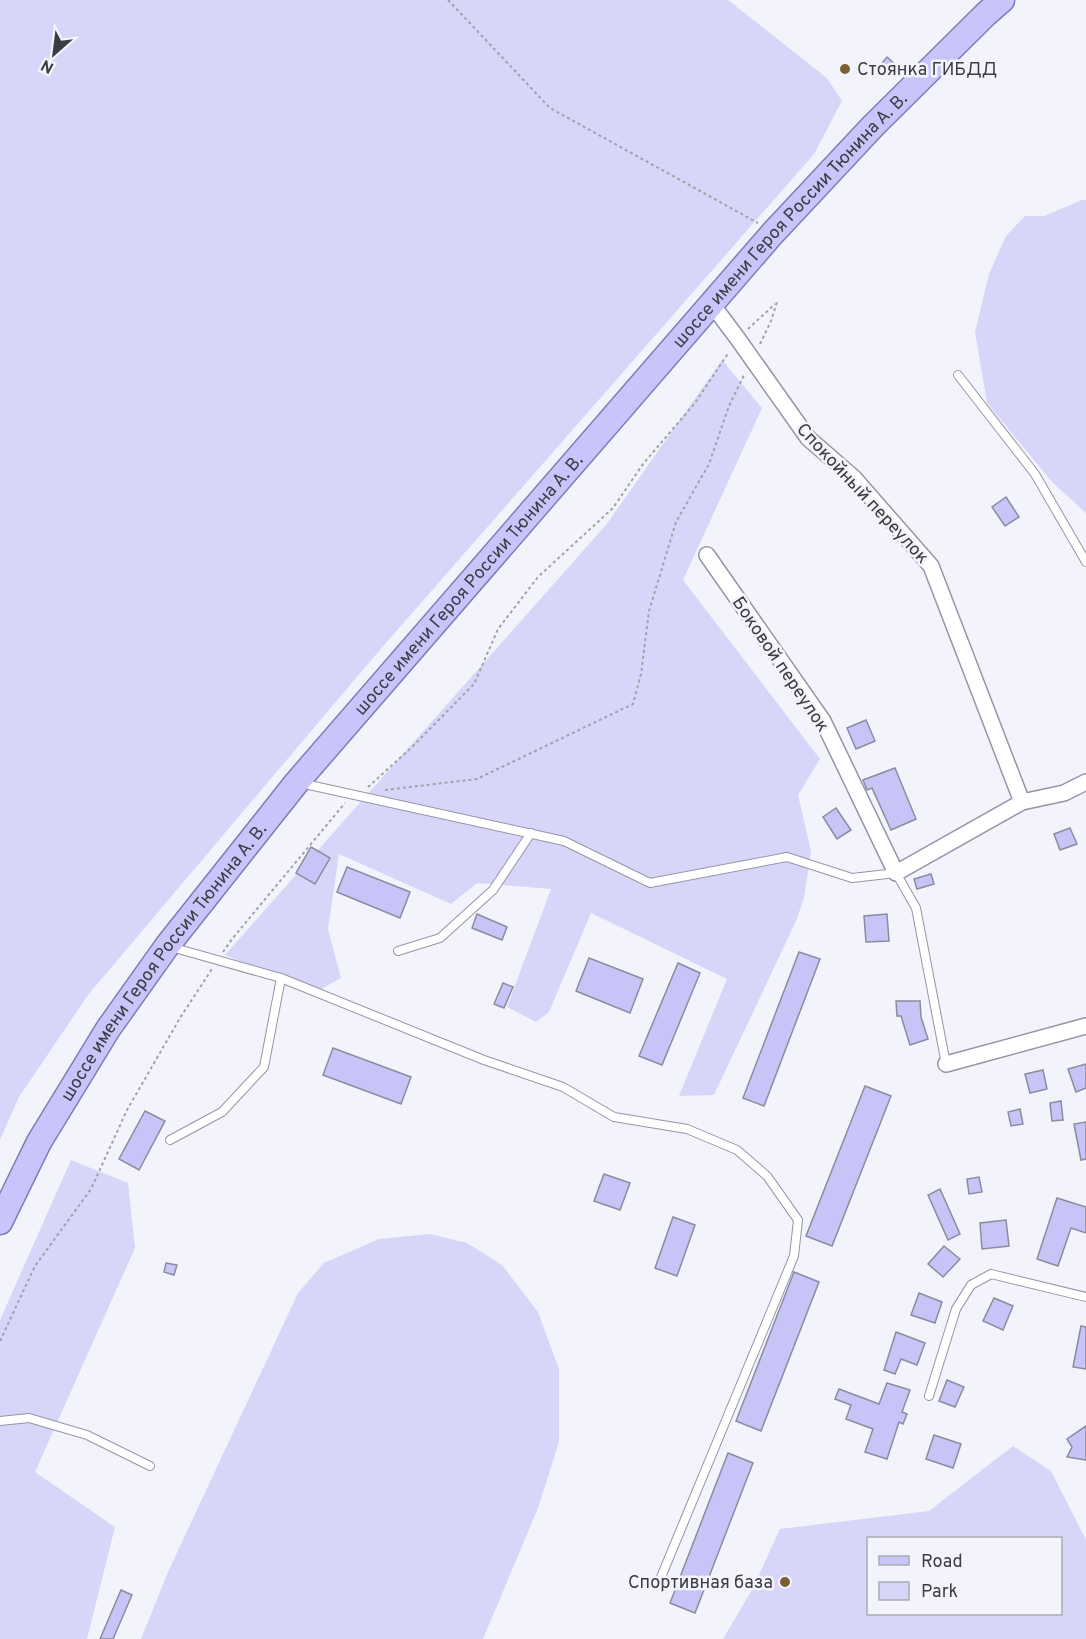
<svg xmlns="http://www.w3.org/2000/svg" width="1086" height="1639" viewBox="0 0 1086 1639" font-family="Overpass,sans-serif">
  <style>
    .green { fill: #d7d6f9; fill-rule: evenodd }
    .building { fill: #c7c5f8; stroke: #8c8b9f; stroke-width: 1.5 }
    .lines { fill: none; stroke-linecap: round; stroke-linejoin: round }
    .service-casing { stroke: #9595a9; stroke-width: 10 }
    .minor-casing { stroke: #9595a9; stroke-width: 18 }
    .primary-casing { stroke: #807cb8; stroke-width: 27 }
    .path { stroke: #a1a1a9; stroke-width: 2; stroke-dasharray: 3 3; stroke-linecap: butt }
    .service { stroke: #fff; stroke-width: 8 }
    .minor { stroke: #fff; stroke-width: 15 }
    .primary { stroke: #c9c5fa; stroke-width: 24 }
    .poi-dot { fill: #7c5e32; stroke: #f3f3fb; stroke-width: 2 }
    .labels { text-anchor: middle; stroke-width: 5; stroke-linejoin: round; paint-order: stroke }
    .poi-label { font-size: 18px; fill: #3c3c44; stroke: #f3f3fb; text-anchor: start }
    .street-label { font-size: 18px; fill: #3c3c44; stroke: #f3f3fb }
  </style>
  <rect width="100%" height="100%" fill="#f3f3fb"/>
  <!-- green -->
  <g class="green">
    <polygon points="0,0 728,0 827,78 842,101 814,154 378,652 88,995 19,1097 0,1140"/>
    <polygon points="1082,200 1086,200 1086,513 1052,482 987,403 975,332 989,274 1006,236 1025,216 1044,216"/>
    <polygon points="722,360 762,408 683,580 820,759 798,795 811,851 804,898 796,921 714,1095 679,1096 727,979 591,913 549,1012 536,1022 507,1007 551,889 477,883 451,904 339,854 328,929 341,978 314,993 225,955 606,525"/>
    <polygon points="71,1160 128,1183 135,1248 35,1472 115,1527 87,1639 0,1639 0,1320"/>
    <polygon points="430,1234 467,1243 502,1265 538,1312 559,1369 559,1442 538,1508 483,1639 141,1639 168,1572 298,1293 324,1263 379,1239"/>
    <path d="M1013 1446 1051 1471 1086 1540V1639H723L753 1588 780 1529 929 1511ZM868 1538H1060V1614H868Z"/>
  </g>
  <!-- building -->
  <g class="building">
    <polygon points="887,57 897,66 887,76 878,68"/>
    <polygon points="1006,497 1019,517 1005,526 992,507"/>
    <polygon points="866,720 875,741 856,749 847,728"/>
    <polygon points="895,768 916,819 891,830 872,788 867,790 863,780"/>
    <polygon points="836,808 851,830 837,839 823,817"/>
    <polygon points="1070,828 1077,844 1060,850 1054,834"/>
    <polygon points="311,847 330,858 315,884 296,873"/>
    <polygon points="347,867 410,892 400,918 337,892"/>
    <polygon points="931,874 934,884 917,889 914,879"/>
    <polygon points="477,914 507,927 502,940 472,928"/>
    <polygon points="887,914 889,941 866,942 864,916"/>
    <polygon points="799,952 820,959 764,1106 743,1098"/>
    <polygon points="589,958 643,979 630,1013 576,991"/>
    <polygon points="678,963 700,973 662,1065 639,1056"/>
    <polygon points="503,983 513,987 504,1008 494,1004"/>
    <polygon points="896,1001 920,1001 921,1017 928,1039 910,1045 901,1016 897,1016"/>
    <polygon points="333,1048 411,1077 401,1104 323,1075"/>
    <polygon points="1086,1064 1086,1088 1076,1092 1068,1069"/>
    <polygon points="1043,1070 1047,1089 1030,1093 1025,1074"/>
    <polygon points="865,1086 891,1096 832,1246 806,1236"/>
    <polygon points="1061,1101 1063,1120 1052,1121 1050,1103"/>
    <polygon points="1020,1109 1023,1124 1011,1126 1008,1112"/>
    <polygon points="145,1111 165,1121 139,1170 119,1159"/>
    <polygon points="1086,1122 1086,1159 1081,1160 1074,1124"/>
    <polygon points="604,1174 630,1183 620,1210 594,1201"/>
    <polygon points="979,1177 982,1192 969,1194 967,1179"/>
    <polygon points="940,1189 960,1234 948,1240 928,1195"/>
    <polygon points="1057,1198 1086,1207 1086,1233 1071,1228 1058,1266 1037,1259"/>
    <polygon points="673,1217 695,1225 677,1276 655,1268"/>
    <polygon points="1006,1220 1009,1246 982,1249 980,1223"/>
    <polygon points="944,1246 960,1259 943,1277 928,1264"/>
    <polygon points="166,1263 177,1265 174,1275 164,1272"/>
    <polygon points="794,1272 819,1282 761,1431 736,1421"/>
    <polygon points="919,1293 942,1302 935,1323 911,1315"/>
    <polygon points="994,1298 1013,1306 1003,1330 983,1321"/>
    <polygon points="1081,1326 1086,1327 1086,1369 1073,1367"/>
    <polygon points="896,1332 925,1343 917,1365 901,1359 895,1374 884,1370"/>
    <polygon points="947,1380 964,1387 955,1407 939,1401"/>
    <polygon points="887,1383 910,1390 902,1412 907,1414 903,1424 899,1422 887,1459 865,1452 873,1429 846,1419 851,1405 835,1399 839,1389 879,1404"/>
    <polygon points="1086,1426 1086,1460 1067,1457 1072,1447 1067,1439"/>
    <polygon points="934,1435 961,1444 953,1468 926,1459"/>
    <polygon points="728,1453 753,1463 695,1613 670,1603"/>
    <polygon points="121,1590 132,1595 113,1639 100,1639"/>
  </g>
  <g class="lines">
    <!-- service casing -->
    <g class="service-casing">
      <g id="service">
        <polyline points="958,375 1035,474 1086,562"/>
        <polyline points="300,783 564,841 650,883 787,857 852,878 896,873 916,908 946,1064"/>
        <polyline points="398,951 440,938 493,890 531,833"/>
        <polyline points="281,978 484,1060 563,1087 614,1117 687,1129 737,1150 767,1176 798,1220 794,1256 659,1582"/>
        <polyline points="170,1140 222,1112 264,1067 281,978 171,947"/>
        <polyline points="929,1396 956,1309 971,1285 991,1274 1086,1297"/>
        <polyline points="0,1421 29,1418 87,1435 150,1466"/>
      </g>
    </g>
    <!-- minor casing -->
    <g class="minor-casing">
      <g id="minor">
        <polyline points="711,303 738,339 808,438 854,478 931,566 1022,802"/>
        <polyline points="707,555 823,721 896,873 1022,802 1064,793 1086,782"/>
        <polyline points="946,1064 1086,1026"/>
      </g>
    </g>
    <!-- primary casing -->
    <g class="primary-casing">
      <g id="primary">
        <path id="s1" d="M0 1222 39 1142 108 1029 167 946 297 782 772 234 873 126 986 14 1002 0"/>
      </g>
    </g>
    <!-- path -->
    <g class="path">
      <polyline points="448,0 550,108 758,223"/>
      <polyline points="748,329 775,304"/>
      <polyline points="760,344 771,321 777,302"/>
      <polyline points="368,787 412,747 474,684 498,629 538,577 613,508 643,464 695,403 729,352"/>
      <polyline points="385,790 477,779 633,704 641,674 649,611 676,522 709,464 729,406 745,373"/>
      <polyline points="223,952 232,939 345,803"/>
      <polyline points="0,1341 35,1266 91,1189 127,1110 180,1018 212,969"/>
    </g>
    <!-- service -->
    <use href="#service" class="service"/>
    <!-- minor -->
    <use href="#minor" class="minor"/>
    <!-- primary -->
    <use href="#primary" class="primary"/>
  </g>
  <!-- markers -->
  <g class="poi-dot">
    <circle cx="845" cy="69" r="6"/>
    <circle cx="785" cy="1582" r="6"/>
  </g>
  <g class="labels">
    <!-- poi labels -->
    <g class="poi-label">
      <text x="857" y="75">Стоянка ГИБДД</text>
      <text x="773" y="1588" text-anchor="end">Спортивная база</text>
    </g>
    <!-- street labels -->
    <g class="street-label">
      <text dy="6" stroke="none"><textPath href="#s1" startOffset="1280">шоссе имени Героя России Тюнина А. В.</textPath></text>
      <text transform="translate(863 493) rotate(47)" y="6">Спокойный переулок</text>
      <text dy="6" stroke="none"><textPath href="#s1" startOffset="794">шоссе имени Героя России Тюнина А. В.</textPath></text>
      <text transform="translate(781 664) rotate(56)" y="6">Боковой переулок</text>
      <text dy="6" stroke="none"><textPath href="#s1" startOffset="308">шоссе имени Героя России Тюнина А. В.</textPath></text>
    </g>
  </g>
  <!-- legend -->
  <rect x="867" y="1537" width="195" height="78" fill="#f3f3fb" stroke="#aaaab2" stroke-width="1.5"/>
  <rect x="879" y="1556" width="30" height="9" fill="#c9c5fa" stroke="#aaaab2" stroke-width="1.5"/>
  <text x="921" y="1567" font-size="18" fill="#3c3c44">Road</text>
  <rect x="879" y="1582" width="30" height="18" fill="#d7d6f9" stroke="#aaaab2" stroke-width="1.5"/>
  <text x="921" y="1597" font-size="18" fill="#3c3c44">Park</text>
  <!-- north arrow -->
  <g transform="translate(54 54) rotate(208)" stroke="#f3f3fb" stroke-width="4.5" paint-order="stroke">
  <path d="M0-4.5L10 22L0 15L-10 22Z" fill="#3c3c44"/>
  <text y="-9" font-size="16" font-weight="bold" text-anchor="middle" fill="#3c3c44">N</text>
  </g>
</svg>
